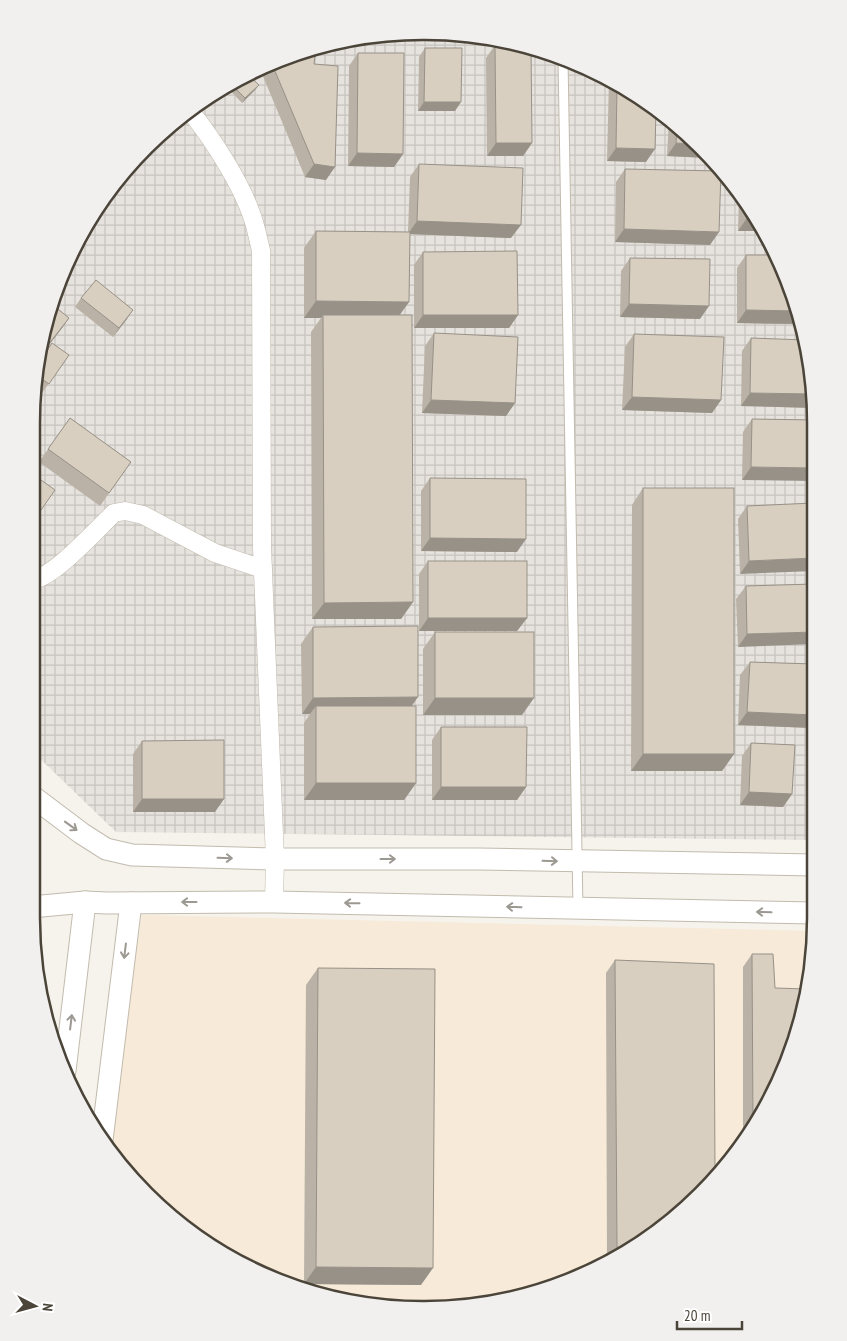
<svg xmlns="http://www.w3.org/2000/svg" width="847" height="1341" viewBox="0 0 847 1341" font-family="'PT Sans Narrow',sans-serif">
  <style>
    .commercial { fill: #f7ead8 }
    .industrial { fill: url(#industrial-grid) }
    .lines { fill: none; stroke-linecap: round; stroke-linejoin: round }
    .service-casing { stroke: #c2bbae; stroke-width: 11 }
    .minor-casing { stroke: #c2bbae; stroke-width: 19 }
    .tertiary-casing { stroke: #c2bbae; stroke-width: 23 }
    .service { stroke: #fff; stroke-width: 9 }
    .minor { stroke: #fff; stroke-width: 18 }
    .tertiary { stroke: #fff; stroke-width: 21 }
    .wall { fill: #bab2a6 }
    .shaded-wall { fill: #979187 }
    .building { fill: #d8cfc1; stroke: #979187 }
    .oneway { stroke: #9c9892 }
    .rim { fill: none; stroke: #4b4439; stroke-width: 2.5 }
  </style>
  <defs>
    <pattern id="industrial-grid" width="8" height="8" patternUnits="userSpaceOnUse" patternTransform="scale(1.25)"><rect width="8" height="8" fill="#e6e2dd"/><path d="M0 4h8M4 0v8" fill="none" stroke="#c7c3be"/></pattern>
  </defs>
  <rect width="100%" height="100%" fill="#f6f3ec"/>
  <!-- commercial -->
  <polygon class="commercial" points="142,915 813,931 812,968 786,1067 735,1157 641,1244 525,1296 423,1310 297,1289 184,1229 105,1144"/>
  <!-- industrial -->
  <polygon class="industrial" points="449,32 525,45 597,72 663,112 735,184 775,250 802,322 815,398 813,840 116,832 32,751 35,373 61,273 112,184 165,128 228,84 298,52 373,35"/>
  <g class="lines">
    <!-- service casing -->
    <g class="service-casing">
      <polyline id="service" points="563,59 578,909"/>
    </g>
    <!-- minor casing -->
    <g class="minor-casing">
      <g id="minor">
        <path d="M190 111C212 138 241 183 252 216 256 227 258 239 261 250L262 548 275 859 274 902"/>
        <path d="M33 580C56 575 95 531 114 513L125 511 143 515 215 553 263 569"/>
      </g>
    </g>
    <!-- tertiary casing -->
    <g class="tertiary-casing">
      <g id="tertiary">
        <polyline points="32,796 81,833 106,849 132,855 275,859 479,859 813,865"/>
        <polyline points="31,907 85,902 107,903 274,902 813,913"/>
        <polyline points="65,1071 85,902"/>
        <polyline points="102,1140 131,903"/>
      </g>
    </g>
    <!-- service -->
    <use href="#service" class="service"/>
    <!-- minor -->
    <use href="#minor" class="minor"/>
    <!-- tertiary -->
    <use href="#tertiary" class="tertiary"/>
  </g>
  <!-- wall -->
  <g class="wall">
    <polygon points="495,45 532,143 523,156 487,156 486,58"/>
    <polygon points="425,48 455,111 418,111 419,57"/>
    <polygon points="298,52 326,180 305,177 260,69"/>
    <polygon points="358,53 403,154 394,167 348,166 349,66"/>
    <polygon points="248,75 259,85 255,90 242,103 226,86 228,84"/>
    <polygon points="609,79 656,108 646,162 607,161"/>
    <polygon points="669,119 708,158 667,156"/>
    <polygon points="419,164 511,238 410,234 409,302 400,315 413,602 401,619 312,619 311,332 321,318 304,318 304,248 316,231 408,232 410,177"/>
    <polygon points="625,169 710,245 615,242 616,182"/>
    <polygon points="739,191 763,231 738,231"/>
    <polygon points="423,252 518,315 509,328 414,328 414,265"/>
    <polygon points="746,255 802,322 803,324 737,323 737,268"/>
    <polygon points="630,258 700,319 620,317 621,271"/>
    <polygon points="81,298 127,319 113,337 75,307"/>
    <polygon points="53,305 69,318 42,354 40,353"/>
    <polygon points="434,333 515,403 506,416 422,413 425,346"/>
    <polygon points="634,334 721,400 712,413 622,410 625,347"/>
    <polygon points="751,338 815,398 815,408 741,406 742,351"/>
    <polygon points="69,355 42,393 34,388 35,373"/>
    <polygon points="70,418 131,462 100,506 39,462"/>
    <polygon points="752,419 815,420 742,480 743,432"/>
    <polygon points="430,478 517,552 421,551 421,491"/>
    <polygon points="643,488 734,754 722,771 631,771 632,505"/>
    <polygon points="814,503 740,574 738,519 747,506"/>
    <polygon points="428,561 527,618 517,631 419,631 419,574"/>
    <polygon points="814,584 738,647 736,599 746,586"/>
    <polygon points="313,627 412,706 416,783 404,800 304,800 304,723 310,714 302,714 301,644"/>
    <polygon points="435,632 522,715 423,715 423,649"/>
    <polygon points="750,662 814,664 813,728 738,725 740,675"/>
    <polygon points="441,727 526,787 517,800 432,800 432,740"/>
    <polygon points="142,741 215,812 133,812 133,754"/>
    <polygon points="751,743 792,794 783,807 740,805 742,756"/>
    <polygon points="752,954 775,988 786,1067 743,1141 743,967"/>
    <polygon points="615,960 641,1244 607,1259 606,973"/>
    <polygon points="318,968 421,1285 304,1284 306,985"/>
  </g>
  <!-- shaded-wall -->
  <g class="shaded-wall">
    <polygon points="259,85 255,90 242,103 245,98"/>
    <polygon points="424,102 461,102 455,111 418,111"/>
    <polygon points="496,143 532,143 523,156 487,156"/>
    <polygon points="676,143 694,144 708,158 667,156"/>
    <polygon points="616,148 655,149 646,162 607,161"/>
    <polygon points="357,153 403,154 394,167 348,166"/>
    <polygon points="314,164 335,167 326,180 305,177"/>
    <polygon points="747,218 755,218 763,231 738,231"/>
    <polygon points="417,221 521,225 511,238 408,234"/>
    <polygon points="624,229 719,232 710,245 615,242"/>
    <polygon points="316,301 409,302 397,318 323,315 321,318 304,318"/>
    <polygon points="629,304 709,306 700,319 620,317"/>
    <polygon points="133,310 127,319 113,337 119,328"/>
    <polygon points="746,310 798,311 803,324 737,323"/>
    <polygon points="423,315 518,315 509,328 414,328"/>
    <polygon points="69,318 63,327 42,354 48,345"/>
    <polygon points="750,393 814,394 815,408 741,406"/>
    <polygon points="632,397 721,400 712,413 622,410"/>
    <polygon points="431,400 515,403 506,416 422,413"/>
    <polygon points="751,467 815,468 815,481 742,480"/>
    <polygon points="430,538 526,539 517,552 421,551"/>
    <polygon points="814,558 814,571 740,574 749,561"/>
    <polygon points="413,602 401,619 312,619 324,603"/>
    <polygon points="428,618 527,618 517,631 419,631"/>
    <polygon points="814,632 814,644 738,647 747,634"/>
    <polygon points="418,697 406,714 316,706 310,714 302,714 313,698"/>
    <polygon points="435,698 534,698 522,715 423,715"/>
    <polygon points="747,712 814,715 813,728 738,725"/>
    <polygon points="643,754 734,754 722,771 631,771"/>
    <polygon points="316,783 416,783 404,800 304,800"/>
    <polygon points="441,787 526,787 517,800 432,800"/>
    <polygon points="749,792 792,794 783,807 740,805"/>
    <polygon points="142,799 224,799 215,812 133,812"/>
    <polygon points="617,1247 632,1248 609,1259"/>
    <polygon points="316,1267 433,1268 421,1285 304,1284"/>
  </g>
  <!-- building -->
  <g class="building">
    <polygon points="495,45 526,45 531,47 532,143 496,143"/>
    <polygon points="316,48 314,64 338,66 335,167 314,164 272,64 298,52"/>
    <polygon points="425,48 462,48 461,102 424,102"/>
    <polygon points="358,53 404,53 403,154 357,153"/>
    <polygon points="248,75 259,85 245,98 230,83"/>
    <polygon points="617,84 656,108 655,149 616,148"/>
    <polygon points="677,127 694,144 676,143"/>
    <polygon points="419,164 523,168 521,225 417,221"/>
    <polygon points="625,169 721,171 719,232 624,229"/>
    <polygon points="747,205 755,218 747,218"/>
    <polygon points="316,231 410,232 409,302 316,301"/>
    <polygon points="517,251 518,315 423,315 423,252"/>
    <polygon points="746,255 777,255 798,311 746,310"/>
    <polygon points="630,258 710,259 709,306 629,304"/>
    <polygon points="96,280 133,310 119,328 81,298"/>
    <polygon points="53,305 69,318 48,345 43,341"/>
    <polygon points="323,315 412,315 413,602 324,603"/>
    <polygon points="434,333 518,337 515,403 431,400"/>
    <polygon points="634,334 724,337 721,400 632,397"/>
    <polygon points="751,338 805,340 814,394 750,393"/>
    <polygon points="52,343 69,355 49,384 35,374 35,373 36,367"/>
    <polygon points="70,418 131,462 109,493 48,449"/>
    <polygon points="752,419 815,420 815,468 751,467"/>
    <polygon points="34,475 55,490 34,520"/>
    <polygon points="430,478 526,479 526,539 430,538"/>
    <rect x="643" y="488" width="91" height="266"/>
    <polygon points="814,503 814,558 749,561 747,506"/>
    <rect x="428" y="561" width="99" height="57"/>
    <polygon points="814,584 814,632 747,634 746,586"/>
    <polygon points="418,626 418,697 313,698 313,627"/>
    <rect x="435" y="632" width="99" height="66"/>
    <polygon points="750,662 814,664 814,715 747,712"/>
    <rect x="316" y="706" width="100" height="77"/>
    <polygon points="441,727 527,727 526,787 441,787"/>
    <polygon points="224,740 224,799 142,799 142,741"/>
    <polygon points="751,743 795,745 792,794 749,792"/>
    <polygon points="752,954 773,954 775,988 807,989 786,1067 753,1125"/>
    <polygon points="615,960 714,964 715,1175 641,1244 632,1248 617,1247"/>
    <polygon points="318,968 435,969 433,1268 316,1267"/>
  </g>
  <!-- one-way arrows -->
  <defs><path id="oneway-shaft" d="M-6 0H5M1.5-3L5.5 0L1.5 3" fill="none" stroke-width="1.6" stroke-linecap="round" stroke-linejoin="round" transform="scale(1.25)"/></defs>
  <g class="oneway">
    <use href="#oneway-shaft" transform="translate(71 826) rotate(36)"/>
    <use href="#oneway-shaft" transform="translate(225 858) rotate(2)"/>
    <use href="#oneway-shaft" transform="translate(388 859)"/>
    <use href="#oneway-shaft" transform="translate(550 861) rotate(2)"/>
    <use href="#oneway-shaft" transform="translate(189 902) rotate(180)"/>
    <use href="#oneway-shaft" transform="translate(352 903) rotate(-179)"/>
    <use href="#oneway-shaft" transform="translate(514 907) rotate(-178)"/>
    <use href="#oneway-shaft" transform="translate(764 912) rotate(-179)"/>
    <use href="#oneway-shaft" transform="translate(125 951) rotate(97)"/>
    <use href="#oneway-shaft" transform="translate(71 1022) rotate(-83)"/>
  </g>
  <!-- crop -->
  <path d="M0 0H847V1341H0ZM423 40H424A383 383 0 0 1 807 423V918A383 383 0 0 1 424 1301H423A383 383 0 0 1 40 918V423A383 383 0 0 1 423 40Z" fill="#f1f0ef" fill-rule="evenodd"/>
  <path class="rim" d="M423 40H424A383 383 0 0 1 807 423V918A383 383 0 0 1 424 1301H423A383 383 0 0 1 40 918V423A383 383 0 0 1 423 40Z"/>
  <!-- north arrow -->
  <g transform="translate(35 1306) rotate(96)" stroke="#ffffff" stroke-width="4" paint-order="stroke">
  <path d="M0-4L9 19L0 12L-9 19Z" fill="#4b4439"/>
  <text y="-8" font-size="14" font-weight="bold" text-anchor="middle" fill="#4b4439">N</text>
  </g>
  <!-- scale -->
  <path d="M677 1321v8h65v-8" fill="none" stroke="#4b4439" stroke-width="2.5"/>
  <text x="684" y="1321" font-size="15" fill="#4b4439" stroke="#ffffff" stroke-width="4" paint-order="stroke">20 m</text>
</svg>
